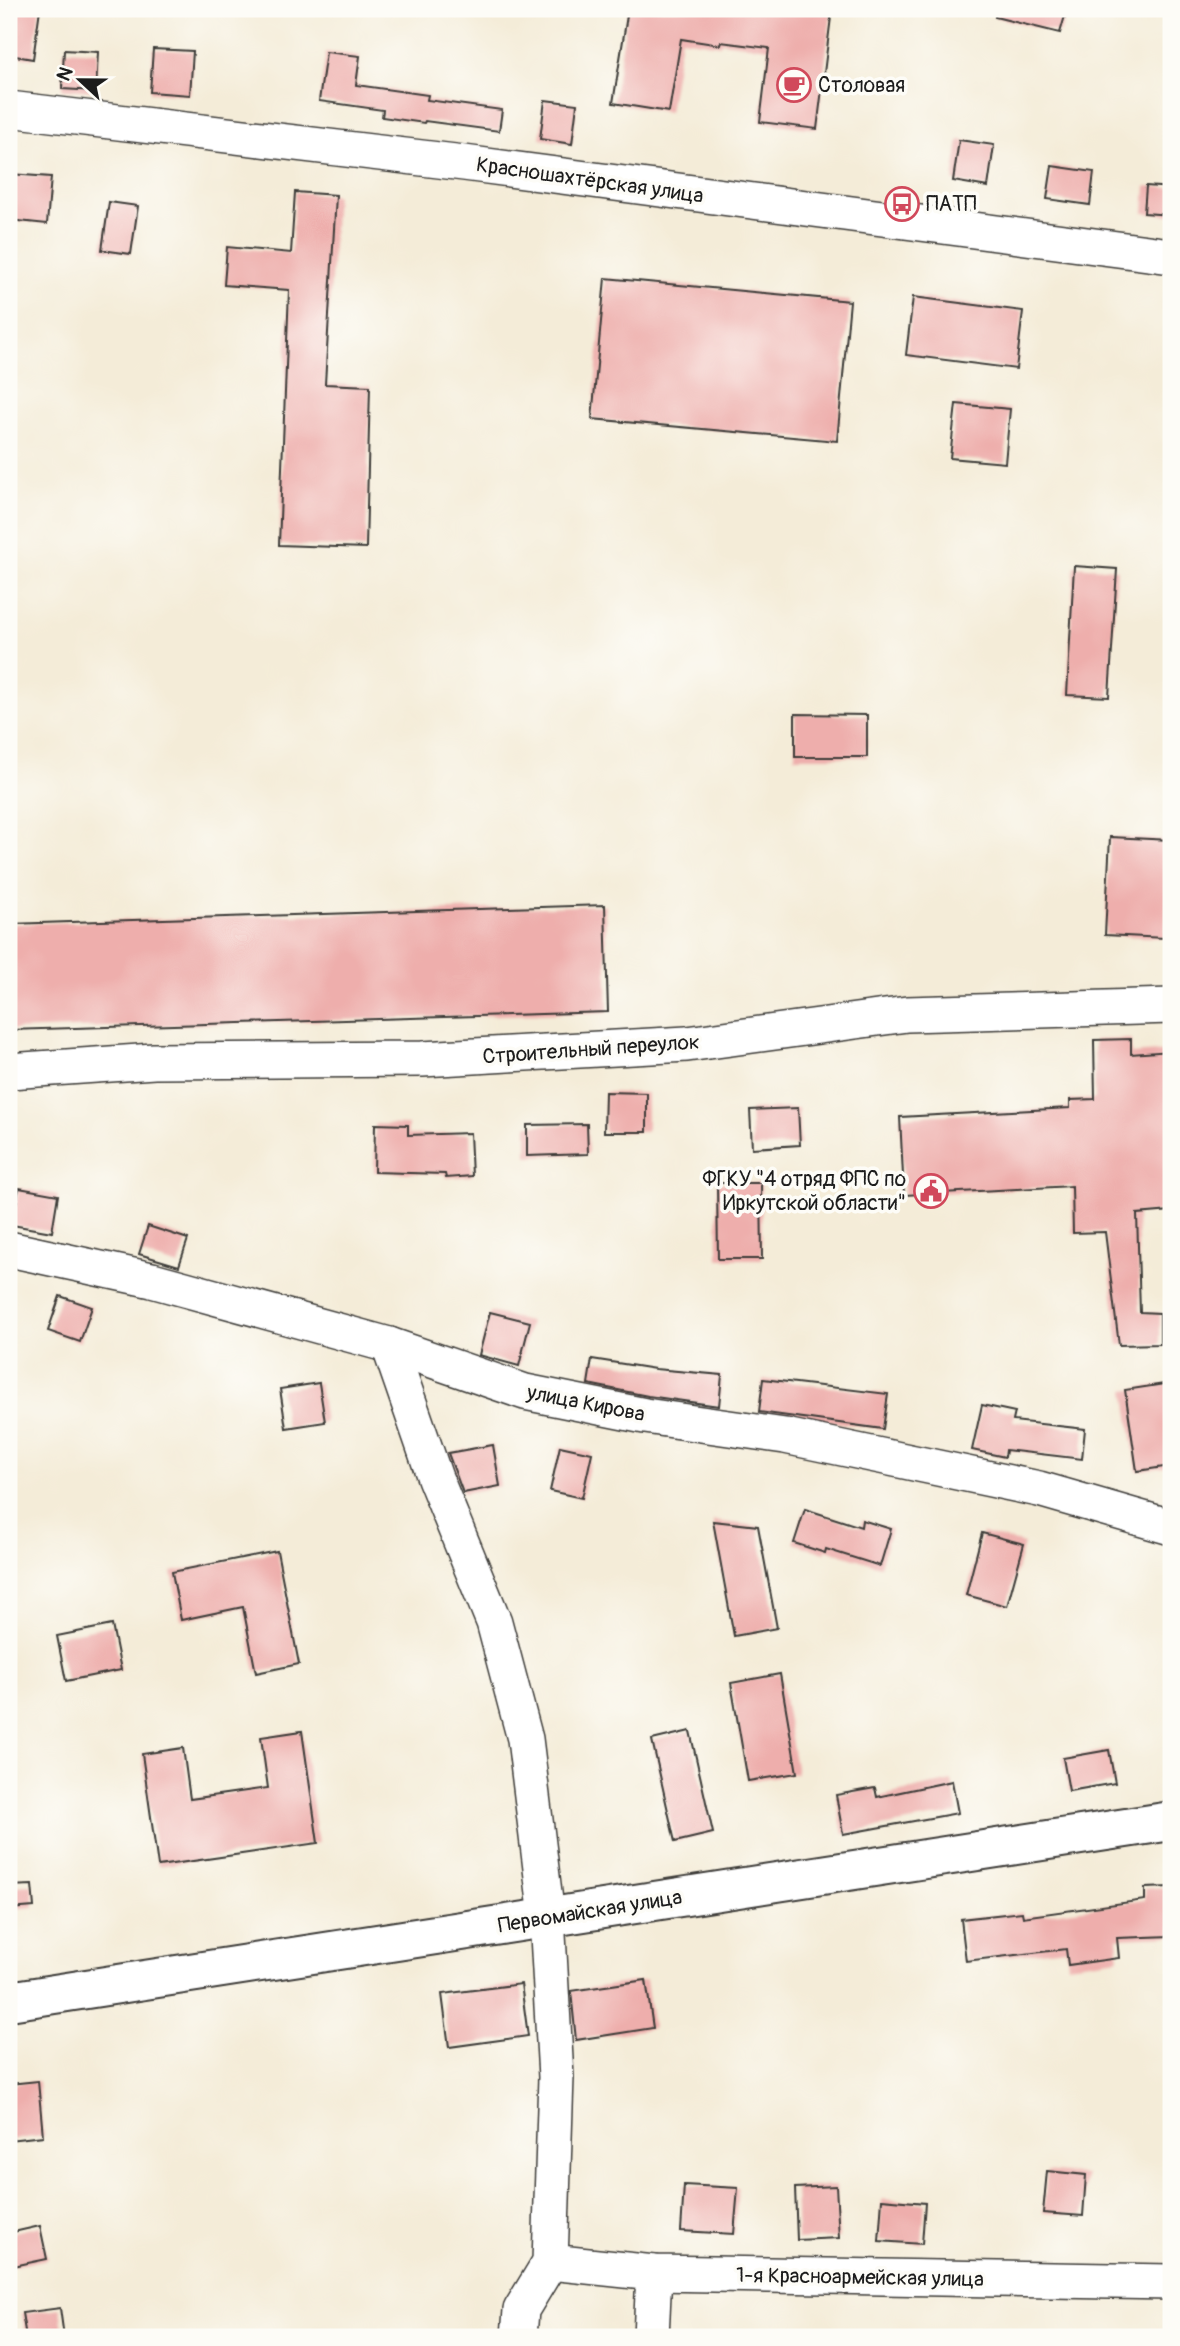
<svg xmlns="http://www.w3.org/2000/svg" width="1180" height="2346" viewBox="0 0 1180 2346" font-family="Pangolin,sans-serif">
  <style>
    .building { fill: #eeaeac }
    .lines { fill: none; stroke-linecap: round; stroke-linejoin: round }
    .minor-casing { stroke: #3c3b38; stroke-width: 38 }
    .major-casing { stroke: #3c3b38; stroke-width: 42 }
    .minor { stroke: #fff; stroke-width: 35 }
    .major { stroke: #fff; stroke-width: 38 }
    .labels { text-anchor: middle; stroke-width: 7; stroke-linejoin: round; paint-order: stroke }
    .poi-label { font-size: 21px; fill: #1c1c1c; stroke: #fdfcf7; text-anchor: start }
    .street-label { font-size: 21px; fill: #1c1c1c; stroke: #fdfcf7 }
  </style>
  <rect width="100%" height="100%" fill="#fdfcf7"/>
  <filter id="ink" filterUnits="userSpaceOnUse"><feTurbulence type="fractalNoise" baseFrequency=".0143" numOctaves="2"/><feDisplacementMap in="SourceGraphic" scale="14" xChannelSelector="R" yChannelSelector="G"/><feConvolveMatrix kernelMatrix="1 2 1 2 8 2 1 2 1" color-interpolation-filters="sRGB"/></filter>
  <filter id="wash" filterUnits="userSpaceOnUse"><feTurbulence type="fractalNoise" baseFrequency=".00686" numOctaves="4" result="noise"/><feDisplacementMap in="SourceGraphic" scale="28" xChannelSelector="R" yChannelSelector="G"/><feGaussianBlur stdDeviation="1.57" result="paint"/><feColorMatrix in="noise" values="0 0 0 0 0 0 0 0 0 0 0 0 0 0 0 0 0 1.4 0 .05"/><feComposite in="paint" operator="in"/></filter>
  <g filter="url(#wash)">
    <rect width="100%" height="100%" fill="#f4ecd8"/>
    <g id="blocks">
      <!-- building -->
      <g class="building">
        <polygon points="9,9 40,9 33,59 9,55"/>
        <polygon points="628,9 832,9 817,129 760,122 769,48 721,42 720,45 681,39 669,112 613,103"/>
        <polygon points="996,9 1067,9 1060,33 995,17"/>
        <polygon points="153,49 193,51 190,95 150,92"/>
        <polygon points="64,50 98,52 96,91 62,89"/>
        <polygon points="326,52 360,56 356,85 428,95 427,100 502,110 499,131 425,121 424,123 382,117 383,110 319,101"/>
        <polygon points="545,100 577,104 572,144 540,139"/>
        <polygon points="959,140 994,145 988,187 953,181"/>
        <polygon points="1052,166 1094,172 1090,205 1047,199"/>
        <polygon points="9,174 51,177 47,224 9,220"/>
        <polygon points="1146,186 1171,188 1171,215 1144,213"/>
        <polygon points="295,192 336,195 325,384 370,386 366,548 279,545 289,290 224,285 227,247 291,253"/>
        <polygon points="109,202 138,206 131,254 102,250"/>
        <polygon points="605,278 850,301 837,441 592,419"/>
        <polygon points="913,297 1023,311 1016,369 906,355"/>
        <polygon points="956,404 1010,409 1005,463 950,458"/>
        <polygon points="1074,566 1117,569 1109,697 1067,695"/>
        <polygon points="795,714 867,715 867,757 795,757"/>
        <polygon points="1110,837 1171,840 1165,938 1105,935"/>
        <polygon points="605,905 608,1012 9,1030 9,924"/>
        <polygon points="1131,1039 1131,1054 1171,1051 1171,1211 1137,1214 1140,1312 1160,1313 1160,1344 1119,1345 1105,1232 1073,1233 1072,1186 904,1195 900,1117 1070,1108 1070,1100 1095,1099 1094,1040"/>
        <polygon points="605,1092 647,1093 647,1132 604,1132"/>
        <polygon points="798,1108 800,1145 752,1148 750,1110"/>
        <polygon points="375,1124 408,1125 408,1135 470,1133 472,1176 446,1178 445,1174 374,1172"/>
        <polygon points="587,1124 588,1154 527,1156 527,1125"/>
        <polygon points="717,1183 761,1183 762,1259 718,1259"/>
        <polygon points="19,1188 58,1195 52,1232 12,1225"/>
        <polygon points="148,1226 188,1239 179,1266 139,1254"/>
        <polygon points="60,1296 92,1307 80,1342 48,1331"/>
        <polygon points="490,1312 530,1322 519,1366 479,1355"/>
        <polygon points="592,1359 655,1369 722,1375 719,1406 648,1396 588,1384"/>
        <polygon points="763,1379 888,1394 883,1429 759,1412"/>
        <polygon points="319,1383 325,1422 286,1428 280,1389"/>
        <polygon points="1171,1383 1171,1466 1137,1471 1125,1390"/>
        <polygon points="982,1405 1015,1412 1013,1421 1085,1429 1082,1459 1006,1450 1005,1457 972,1450"/>
        <polygon points="493,1445 500,1486 463,1493 448,1453"/>
        <polygon points="560,1446 592,1453 582,1498 550,1491"/>
        <polygon points="805,1509 861,1527 862,1520 891,1529 880,1566 826,1549 825,1553 794,1543"/>
        <polygon points="713,1521 758,1526 777,1628 734,1636"/>
        <polygon points="982,1533 1024,1544 1007,1606 966,1595"/>
        <polygon points="277,1551 299,1664 256,1673 243,1607 181,1620 172,1572"/>
        <polygon points="112,1625 121,1670 66,1681 57,1636"/>
        <polygon points="780,1674 797,1773 748,1781 731,1683"/>
        <polygon points="302,1731 318,1843 158,1866 142,1754 183,1748 190,1799 268,1788 261,1737"/>
        <polygon points="690,1731 713,1833 675,1842 652,1740"/>
        <polygon points="1109,1750 1115,1783 1069,1791 1063,1758"/>
        <polygon points="952,1781 958,1813 843,1834 836,1795 875,1788 877,1797"/>
        <polygon points="32,1885 34,1907 9,1909 9,1886"/>
        <polygon points="1171,1887 1171,1936 1117,1938 1119,1958 1068,1965 1066,1949 966,1961 961,1919 1022,1912 1023,1917 1145,1900 1145,1888"/>
        <polygon points="646,1980 653,2028 576,2040 571,1991"/>
        <polygon points="521,1984 528,2036 449,2047 442,1994"/>
        <polygon points="38,2081 43,2136 9,2140 9,2084"/>
        <polygon points="1047,2171 1086,2175 1083,2216 1043,2213"/>
        <polygon points="684,2185 738,2188 734,2234 681,2231"/>
        <polygon points="836,2186 839,2238 797,2240 795,2188"/>
        <polygon points="882,2199 925,2203 922,2244 879,2241"/>
        <polygon points="40,2226 47,2259 9,2267 9,2233"/>
        <polygon points="60,2308 64,2337 26,2337 22,2313"/>
      </g>
    </g>
  </g>
  <g filter="url(#ink)">
    <use href="#blocks" fill-opacity="0" stroke="#3c3b38" stroke-width="2"/>
    <g class="lines">
      <!-- minor casing -->
      <g class="minor-casing">
        <g id="minor">
          <polyline points="9,109 464,163 1171,256"/>
          <polyline points="9,1071 154,1061 422,1059 687,1044 907,1014 1171,1006"/>
          <polyline points="9,1249 152,1280 389,1345 525,1392 645,1416 785,1436 1039,1489 1171,1527"/>
          <polyline points="389,1345 435,1478 494,1622 525,1739 547,1917 556,2077 550,2262 521,2310 519,2337"/>
          <polyline points="550,2262 654,2273 1171,2282"/>
          <polyline points="651,2337 654,2273"/>
        </g>
      </g>
      <!-- major casing -->
      <g class="major-casing">
        <polyline id="major" points="9,2001 1171,1821"/>
      </g>
      <!-- minor -->
      <use href="#minor" class="minor"/>
      <!-- major -->
      <use href="#major" class="major"/>
    </g>
  </g>
  <!-- icons -->
  <defs>
    <g id="cafe-ring" transform="scale(1.75)"><circle r="9.5" fill="#fdfcf7" stroke="#d1495b" stroke-width="1.5"/><path d="M-5.5-4.5H6V0H3Q3 3.5 0 3.5H-2.5Q-5.5 3.5-5.5 0ZM3-3.2v2h1.7v-2ZM-6 4.5H4V6H-6Z" fill="#d1495b"/></g>
    <g id="bus-ring" transform="scale(1.75)"><circle r="9.5" fill="#fdfcf7" stroke="#d1495b" stroke-width="1.5"/><path d="M-5-6H5V4H4V6H2V4H-2V6H-4V4H-5ZM-3.5-4V0h7V-4ZM-3.5 1.2v1.5H-2V1.2ZM2 1.2v1.5H3.5V1.2Z" fill="#d1495b"/></g>
    <g id="civic-ring" transform="scale(1.75)"><circle r="9.5" fill="#fdfcf7" stroke="#d1495b" stroke-width="1.5"/><path d="M-.6-6.5H3V-4.5H.6V-3L4-1V1h2V6H-6V1h2V-1L-.6-3ZM-1.2 2.5V6h2.4V2.5Z" fill="#d1495b"/></g>
  </defs>
  <g fill-rule="evenodd">
    <use href="#cafe-ring" x="794" y="85"/>
    <use href="#bus-ring" x="902" y="204"/>
    <use href="#civic-ring" x="931" y="1191"/>
  </g>
  <g class="labels">
    <!-- poi labels -->
    <g class="poi-label">
      <text x="818" y="92">Столовая</text>
      <text x="926" y="211">ПАТП</text>
      <text x="906" y="1186" text-anchor="end">ФГКУ "4 отряд ФПС по<tspan x="906" dy="24">Иркутской области"</tspan></text>
    </g>
    <!-- street labels -->
    <g class="street-label">
      <text transform="translate(590 180) rotate(8)" y="7">Красношахтёрская улица</text>
      <text transform="translate(591 1049) rotate(-4)" y="7">Строительный переулок</text>
      <text transform="translate(586 1403) rotate(11)" y="7">улица Кирова</text>
      <text transform="translate(590 1911) rotate(-9)" y="7">Первомайская улица</text>
      <text transform="translate(860 2277) rotate(1)" y="7">1-я Красноармейская улица</text>
    </g>
  </g>
  <!-- margin -->
  <rect width="1180" height="2346" fill="none" stroke="#fdfcf7" stroke-width="35"/>
  <!-- north arrow -->
  <g transform="translate(80 80) rotate(292)" stroke="#fdfcf7" stroke-width="5" paint-order="stroke">
  <path d="M0-5L12 26L0 18L-12 26Z" fill="#1c1c1c"/>
  <text y="-10" font-size="19" font-weight="bold" text-anchor="middle" fill="#1c1c1c">N</text>
  </g>
</svg>
